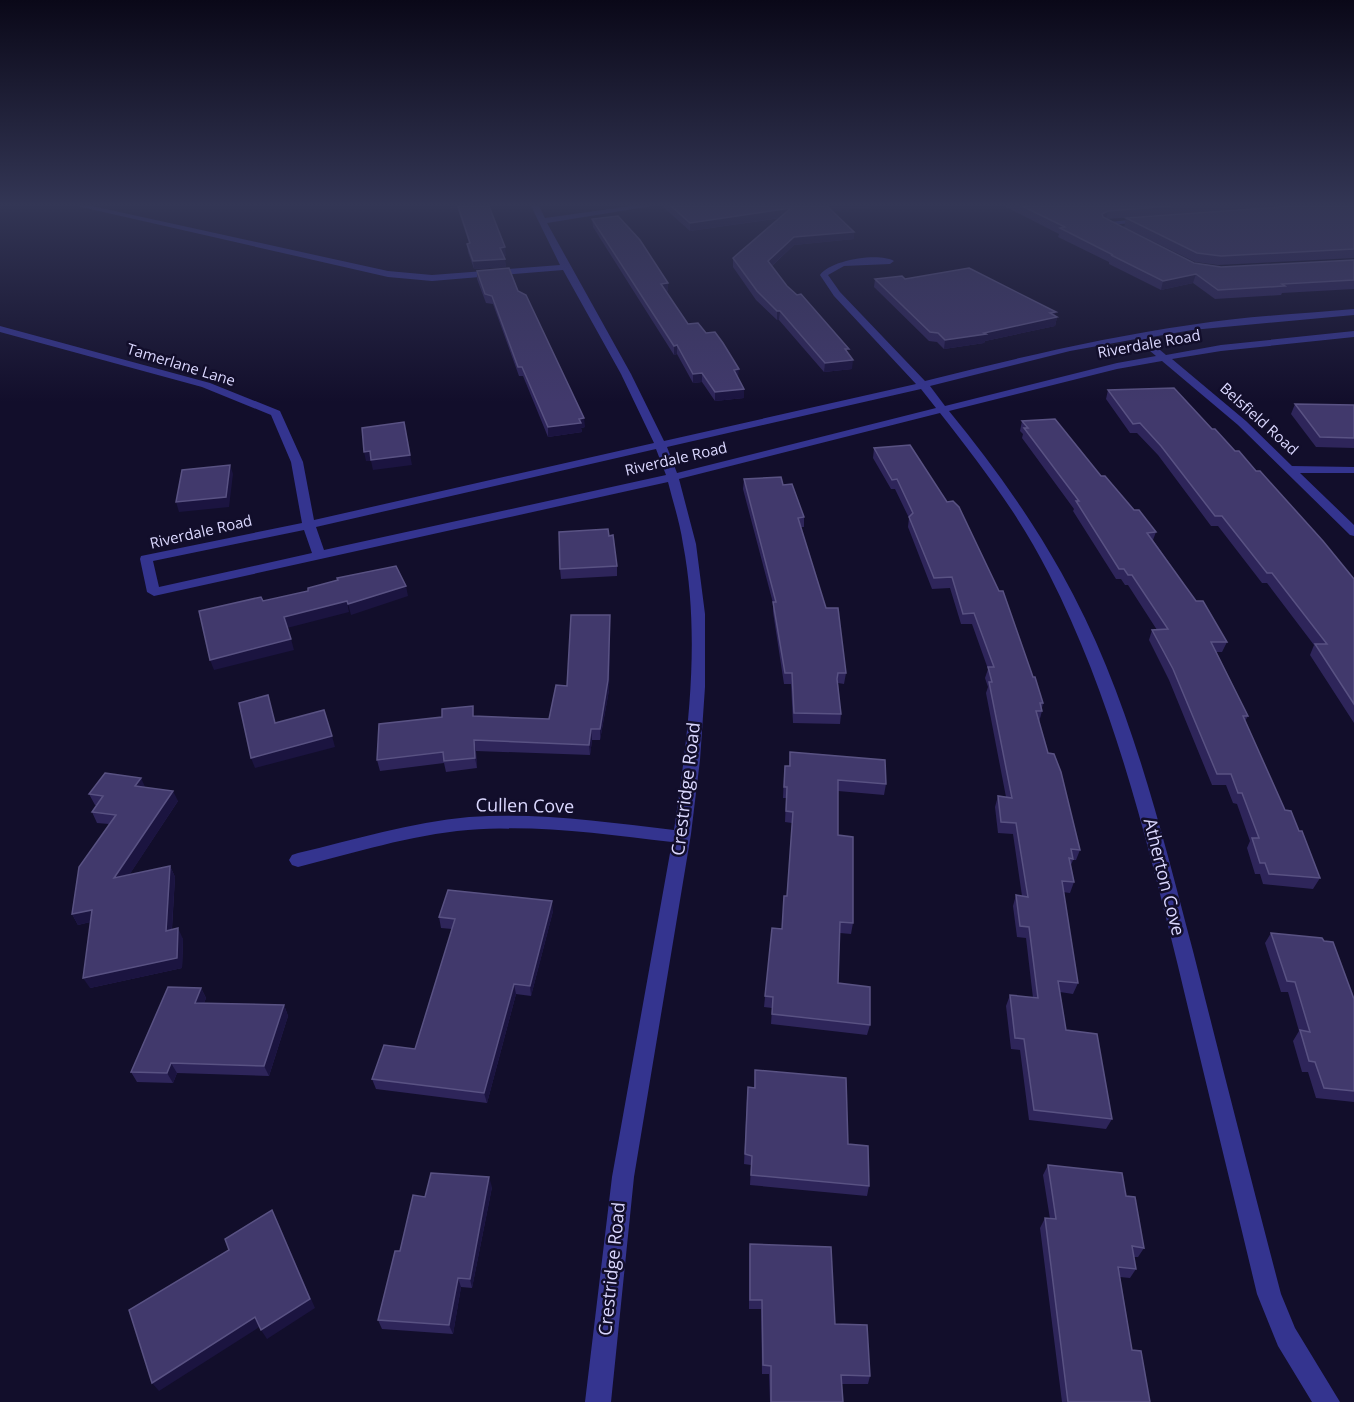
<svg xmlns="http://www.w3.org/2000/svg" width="1354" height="1402" viewBox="0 0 1354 1402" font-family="'Open Sans',sans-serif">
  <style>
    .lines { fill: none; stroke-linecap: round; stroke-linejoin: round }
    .minor { fill: #34348f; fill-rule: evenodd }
    .wall { fill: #2e255a }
    .shaded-wall { fill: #1b1440 }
    .building { fill: #41396c; stroke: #595283; stroke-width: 1.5 }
    .labels { text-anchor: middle; stroke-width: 5; stroke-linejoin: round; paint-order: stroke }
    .far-street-label { font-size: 15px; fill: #dbd8ff; stroke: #120e2b }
    .street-label { font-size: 18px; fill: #dbd8ff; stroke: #120e2b }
  </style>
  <rect width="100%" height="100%" fill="#120e2b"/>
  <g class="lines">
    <!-- minor -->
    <g class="minor">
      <path d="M77 206H92L388 271 432 275 560 265 531 206H539L545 218 631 206H652L547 223 631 374 664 441 916 384 834 296 820 275C830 260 879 252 894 261L890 264 844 266 828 275 840 292 925 381C1013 359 1100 338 1190 325 1244 316 1299 314 1354 309V315L1192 330 1146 338 1166 355 1221 345 1354 331V337L1221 351 1172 359 1246 421 1292 466 1354 467V473H1300L1354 525V536L1350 535 1238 425 1162 361 1117 369 949 411C991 462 1029 515 1061 572 1127 689 1159 822 1193 951 1222 1065 1251 1180 1281 1294L1295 1328 1340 1402H1312L1278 1346 1257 1294C1231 1185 1204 1075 1178 966 1145 832 1112 698 1049 574 1020 516 980 464 940 413L679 479 696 544 705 614V687L700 760 691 834 634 1177 611 1402H585L612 1177 672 842C604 834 536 824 468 830 410 835 354 853 298 867L292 865 289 860 292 855 298 853C354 840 411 822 469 817 538 812 606 822 674 830 688 736 701 638 683 544 680 523 673 502 668 482L154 596 147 592 140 559 141 556 302 523 291 462 271 415 202 387 0 332V326L210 383 280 411 303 462 314 520 654 443 621 374 563 270 432 281 388 277ZM1136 339 1156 356 1117 363 945 406 930 386 1070 351ZM921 389 936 408 677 473 667 447ZM656 449 666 475 324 550 316 527ZM304 530 312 553 159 587 153 561Z"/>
      <polygon points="1145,218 1148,218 1148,222 1106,225 1102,223"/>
    </g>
  </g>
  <!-- wall -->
  <g class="wall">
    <polygon points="451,206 489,206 506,256 504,256 506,267 474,269 468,252 467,244 469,243 458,210 452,210"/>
    <polygon points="662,206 882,206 832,211 854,232 854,239 794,245 772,266 787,286 848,354 852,369 824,372 779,320 777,320 756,300 733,267 733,258 781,218 690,231"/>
    <polygon points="1004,206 1277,206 1107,219 1194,263 1221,267 1354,260 1354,289 1282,293 1281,295 1215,299 1193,283 1161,290 1109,264 1109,262 1058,237 1059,234"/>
    <polygon points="1354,206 1354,258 1218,265 1195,262 1124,227 1126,218"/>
    <polygon points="592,219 668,283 668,291 666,292 688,324 738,378 744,398 715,401 702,382 693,383 677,354 674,355 593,227"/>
    <polygon points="477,271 518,291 585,427 581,428 582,432 548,437 523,376 519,376 493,304 486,303 477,279"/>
    <polygon points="875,279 905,279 1055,316 1057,317 1055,326 985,341 984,343 944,349 937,342 929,341 874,287"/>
    <polygon points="1108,390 1212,429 1256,471 1354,579 1354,723 1310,655 1314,645 1267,583 1262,583 1218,526 1211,526 1158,455 1137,433 1130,433 1106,399"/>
    <polygon points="1295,404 1354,405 1354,448 1316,447 1291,414"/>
    <polygon points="1022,421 1101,476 1156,532 1153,540 1196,601 1227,642 1222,652 1216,652 1248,716 1245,721 1285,810 1299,831 1320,878 1313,889 1263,884 1260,874 1255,874 1247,848 1250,841 1237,804 1233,803 1226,785 1212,785 1169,680 1149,640 1152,630 1157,630 1128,585 1125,585 1121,579 1116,579 1073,511 1074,509 1022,438 1023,434 1020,431"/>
    <polygon points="910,445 1033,677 1043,703 1042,708 1042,711 1039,722 1048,753 1080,850 1076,860 1073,860 1071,865 1074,882 1070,893 1063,892 1078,983 1073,994 1060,992 1066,1030 1112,1119 1106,1129 1029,1120 1020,1050 1011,1049 1006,1006 1010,995 1033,998 1026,938 1017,937 1013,906 1016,895 1022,896 1013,834 998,833 995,807 998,796 1006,797 986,693 988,687 985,678 988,669 972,624 961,624 950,588 932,589 908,527 909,518 895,489 891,489 873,458 874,448"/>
    <polygon points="744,479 783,485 804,517 804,527 801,527 846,673 844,684 838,683 841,714 840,724 793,723 791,684 784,684 773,612 773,603 743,489"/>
    <polygon points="609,536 617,566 617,576 561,579 560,569"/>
    <polygon points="610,625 609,690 600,740 592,740 590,755 476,751 477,768 446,772 444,763 380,771 377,760 474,716 549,719 567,686"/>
    <polygon points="790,752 886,784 884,795 838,791 838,835 853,923 851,934 840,933 838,983 870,1025 867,1035 771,1024 772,1008 764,1007 772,928 782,929 784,896 787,896 792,823 785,822 786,798 783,798 784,776 789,766"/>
    <polygon points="145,787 178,801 129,875 170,866 175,877 172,929 183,939 182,968 90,988 90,922 78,925 72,914 109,824 97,823 92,812 97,805 95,805 89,794"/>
    <polygon points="553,911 531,996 516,994 487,1103 376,1089 372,1079 415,1049 452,929 441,928 439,917"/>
    <polygon points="1271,933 1354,999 1354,1102 1316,1098 1308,1072 1302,1072 1293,1041 1299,1031 1288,992 1281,992 1265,943"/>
    <polygon points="201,988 206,998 204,1003 284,1005 288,1016 269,1076 177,1073 173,1083 137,1082 131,1072"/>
    <polygon points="755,1070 848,1144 869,1186 867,1196 750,1185 751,1165 744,1164 747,1098 754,1088"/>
    <polygon points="1048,1165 1126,1196 1144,1248 1138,1257 1133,1257 1136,1269 1130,1278 1120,1277 1132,1350 1150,1402 1062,1402 1040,1228 1045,1218 1050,1219 1043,1175"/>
    <polygon points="492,1187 472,1288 461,1287 453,1334 382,1329 378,1320 400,1251 425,1197"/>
    <polygon points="750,1244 835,1324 870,1376 868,1384 842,1384 843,1402 770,1402 769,1374 762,1374 761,1309 749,1309 749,1253"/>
  </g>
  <!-- shaded-wall -->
  <g class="shaded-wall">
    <polygon points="452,206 457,206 458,210 452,210"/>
    <polygon points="824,206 882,206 824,212"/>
    <polygon points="791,208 791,216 690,231 690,223"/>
    <polygon points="1108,211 1106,219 1100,222 1102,214"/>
    <polygon points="854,232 854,239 794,245 768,269 768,261 794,237"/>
    <polygon points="505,247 506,256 501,256 500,248"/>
    <polygon points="505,259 506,267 474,269 473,261"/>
    <polygon points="1196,274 1193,283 1161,290 1163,281"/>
    <polygon points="668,283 668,291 661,292 661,284"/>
    <polygon points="777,311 780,311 779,320 777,320"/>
    <polygon points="1056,312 1054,318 1057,317 1055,326 985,341 984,343 944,349 945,340 984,333"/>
    <polygon points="677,345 677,354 674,355 674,346"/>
    <polygon points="853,360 852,369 824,372 825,363"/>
    <polygon points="739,369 738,378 734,370"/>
    <polygon points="702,373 702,382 693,383 693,374"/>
    <polygon points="744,389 744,398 715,401 715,392"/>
    <polygon points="584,418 585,427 581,428 582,432 548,437 548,427"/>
    <polygon points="370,451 410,455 412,465 373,470 371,461 366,461 364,452"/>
    <polygon points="230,465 233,474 229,507 179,512 176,502"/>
    <polygon points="406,586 408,596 351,615 348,604"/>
    <polygon points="347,601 349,612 287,628 284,617"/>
    <polygon points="610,615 609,690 600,740 600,729"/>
    <polygon points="291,639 294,650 214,670 210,660"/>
    <polygon points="591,729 592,740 590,755 589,745"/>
    <polygon points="332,736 335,747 255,768 251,758"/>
    <polygon points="474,740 476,751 477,768 475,758"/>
    <polygon points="141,778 146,789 135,786"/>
    <polygon points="173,791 178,801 120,889 114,878"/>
    <polygon points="170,866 175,877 171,941 166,931"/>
    <polygon points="552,901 553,911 531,996 530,986"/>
    <polygon points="92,910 98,920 78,925 72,914"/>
    <polygon points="178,928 183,939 182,968 90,988 83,978"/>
    <polygon points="514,984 516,994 487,1103 484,1093"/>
    <polygon points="201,988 206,998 200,1013 195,1003"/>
    <polygon points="284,1005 288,1016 269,1076 264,1066"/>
    <polygon points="171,1063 177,1073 173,1083 167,1073"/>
    <polygon points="489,1177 492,1187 472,1288 470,1279"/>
    <polygon points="272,1210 277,1220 315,1308 267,1339 261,1330"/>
    <polygon points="458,1278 461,1287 453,1334 449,1325"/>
    <polygon points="255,1317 261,1326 159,1391 152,1383"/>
  </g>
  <!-- building -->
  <g class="building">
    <polygon points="458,206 489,206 505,247 500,248 505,259 473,261 467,244 470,243"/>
    <polygon points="671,206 827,206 854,232 794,237 768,261 787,286 797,295 801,294 849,349 845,349 853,360 825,363 780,311 777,311 757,291 733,258 791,208 690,223"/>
    <polygon points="1022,206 1171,206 1108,211 1102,214 1103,217 1194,263 1221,267 1354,260 1354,280 1282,284 1285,286 1218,290 1196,274 1163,281 1111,255 1113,255 1060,228 1065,227"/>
    <polygon points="1293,206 1354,206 1354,249 1221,256 1197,253 1126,218"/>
    <polygon points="618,216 640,240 668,283 661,284 688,324 698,323 706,333 715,332 723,343 739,369 734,370 744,389 715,392 702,373 693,374 677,345 674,346 592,219"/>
    <polygon points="509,268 518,291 526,295 584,418 579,419 581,423 548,427 522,367 518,367 492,296 485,294 477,271"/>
    <polygon points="969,268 1056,312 1050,313 1057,317 984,333 986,334 945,340 938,333 930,332 875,279 902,276 905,279"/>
    <polygon points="1174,388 1212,429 1215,429 1235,451 1239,451 1256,471 1260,471 1323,541 1354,579 1354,704 1315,644 1327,644 1272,573 1267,573 1222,516 1215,516 1161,446 1140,423 1133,424 1108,390"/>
    <polygon points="1295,404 1354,405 1354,438 1320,437"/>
    <polygon points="1055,419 1101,476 1105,476 1134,510 1139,510 1156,532 1147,533 1196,601 1203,601 1227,642 1211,642 1248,716 1243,716 1285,810 1291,811 1299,831 1302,831 1320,878 1269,874 1265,863 1260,863 1252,838 1259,838 1242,793 1238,793 1231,774 1217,774 1173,669 1152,630 1168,629 1132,575 1128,575 1124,569 1119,569 1076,501 1079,501 1024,428 1028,428 1022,421"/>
    <polygon points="404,422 410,455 371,460 370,451 364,452 362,428"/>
    <polygon points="910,445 947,502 953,501 959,507 999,591 1003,591 1033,677 1035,677 1043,703 1040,703 1042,711 1036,711 1048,753 1054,754 1061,772 1080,850 1071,849 1073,859 1069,858 1074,882 1062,881 1078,983 1058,981 1066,1030 1097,1034 1112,1119 1034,1110 1024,1039 1015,1038 1010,995 1038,998 1029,927 1020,926 1016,895 1028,897 1016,823 1001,822 998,796 1012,798 989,682 992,682 988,667 994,667 974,613 963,614 952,577 934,578 909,517 913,513 897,479 892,480 874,448"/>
    <polygon points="230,465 226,497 176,502 182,470"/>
    <polygon points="781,477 783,485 792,484 804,517 798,518 826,608 838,608 846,673 838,673 837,679 841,714 794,713 792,673 785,673 773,602 776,602 744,479"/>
    <polygon points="608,529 609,536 613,535 617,566 560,569 559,532"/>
    <polygon points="396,566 406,586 348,604 347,601 284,617 291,639 210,660 199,611 261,597 263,601 308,591 308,588 338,580 337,578"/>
    <polygon points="571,615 610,615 608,680 600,729 591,729 589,745 474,740 475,758 444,761 443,752 377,760 379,724 442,717 442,709 473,706 473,716 549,719 556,685 567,686"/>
    <polygon points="268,695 275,723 324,710 332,736 251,758 239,703"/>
    <polygon points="790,752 885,760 886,784 838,780 838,835 853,837 853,923 840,922 838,983 870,987 870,1025 772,1014 773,997 765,996 772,928 782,929 784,896 787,896 793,812 786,811 787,787 784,787 785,766 790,766"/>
    <polygon points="105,773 141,778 135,786 173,791 114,878 170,866 166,931 178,928 177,958 83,978 92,910 72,914 79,867 116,815 92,812 103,796 89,794"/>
    <polygon points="448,890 552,901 530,986 514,984 484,1093 372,1079 384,1045 415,1049 455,919 439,917"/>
    <polygon points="1271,933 1322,938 1324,941 1333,942 1354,999 1354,1091 1324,1088 1315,1062 1309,1061 1300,1030 1310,1032 1295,982 1287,981"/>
    <polygon points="168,987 201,988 195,1003 284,1005 264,1066 171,1063 167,1073 131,1072"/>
    <polygon points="755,1070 846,1078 848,1144 868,1146 869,1186 751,1175 752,1156 745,1154 748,1087 755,1088"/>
    <polygon points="1048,1165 1122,1173 1126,1196 1135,1197 1144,1248 1132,1246 1136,1269 1118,1267 1132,1350 1141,1351 1150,1402 1068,1402 1045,1218 1056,1219"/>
    <polygon points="431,1173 489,1177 470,1279 458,1278 449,1325 378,1320 395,1251 400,1251 413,1195 425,1197"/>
    <polygon points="272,1210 310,1299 261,1330 255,1317 152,1383 129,1310 229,1250 225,1239"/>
    <polygon points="750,1244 831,1247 835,1324 867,1325 870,1376 841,1375 843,1402 771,1402 771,1366 763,1365 762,1300 750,1300"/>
  </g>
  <!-- sky -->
  <linearGradient id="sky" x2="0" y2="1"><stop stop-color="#0a0818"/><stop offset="0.51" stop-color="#333655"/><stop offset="1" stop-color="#333655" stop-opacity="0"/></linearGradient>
  <rect width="1354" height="402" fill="url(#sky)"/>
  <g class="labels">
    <!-- far-street labels -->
    <g class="far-street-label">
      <text transform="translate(1149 344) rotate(-10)" y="5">Riverdale Road</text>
      <text transform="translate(181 365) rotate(17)" y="5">Tamerlane Lane</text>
      <text transform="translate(1259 419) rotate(42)" y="5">Belsfield Road</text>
      <text transform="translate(676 459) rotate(-13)" y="5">Riverdale Road</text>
      <text transform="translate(201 532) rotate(-13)" y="5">Riverdale Road</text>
    </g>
    <!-- street labels -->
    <g class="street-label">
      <text transform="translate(686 789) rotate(-83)" y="6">Crestridge Road</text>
      <text transform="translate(525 806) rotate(1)" y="6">Cullen Cove</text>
      <text transform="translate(1164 877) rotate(76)" y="6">Atherton Cove</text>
      <text transform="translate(612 1269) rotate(-84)" y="6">Crestridge Road</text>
    </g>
  </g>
</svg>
